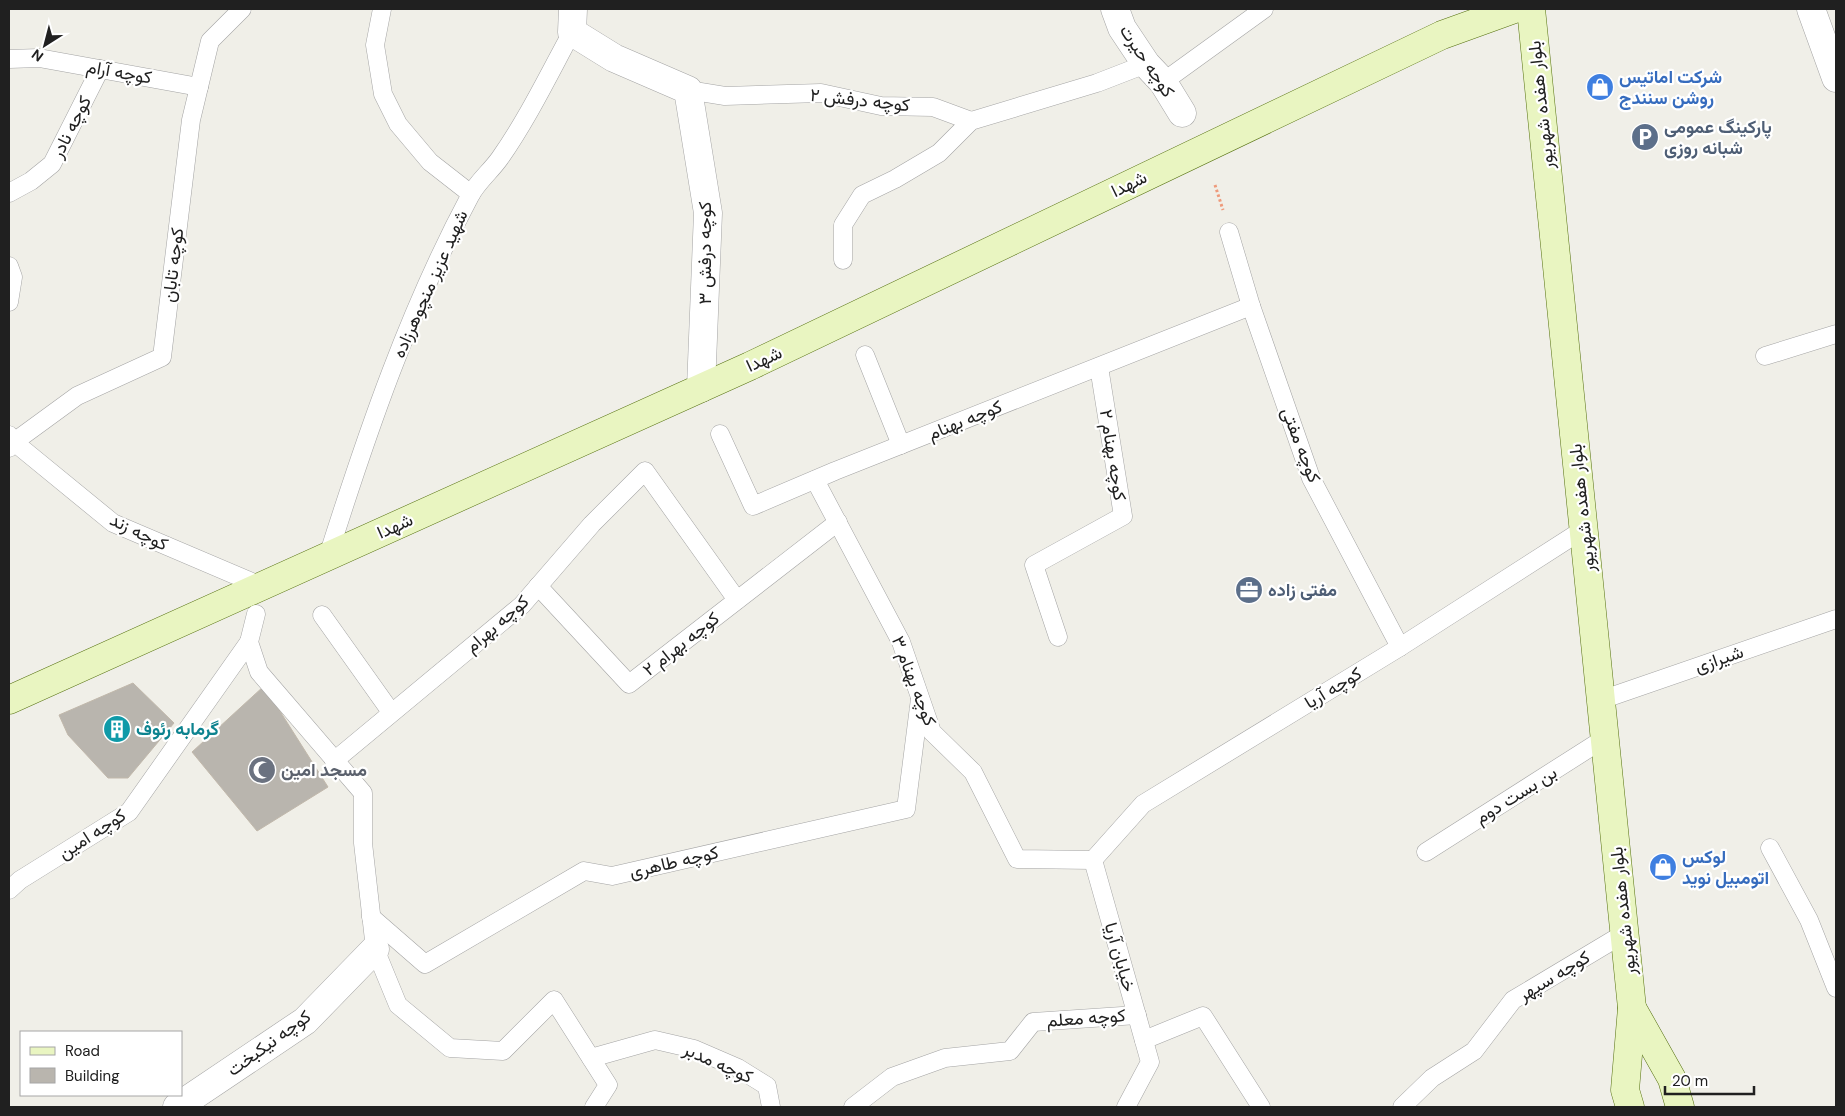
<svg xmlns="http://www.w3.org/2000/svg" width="1845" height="1116" viewBox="0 0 1845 1116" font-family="'DM Sans',Vazirmatn,sans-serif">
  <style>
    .building { fill: #b9b5ae; stroke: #c1b8ab }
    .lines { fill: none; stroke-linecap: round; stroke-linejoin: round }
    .lane-casing { stroke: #a4a4a4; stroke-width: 19 }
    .street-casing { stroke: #a4a4a4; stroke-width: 29 }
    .secondary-casing { stroke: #55700f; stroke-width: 29 }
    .path { stroke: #ee9a7b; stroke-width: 3; stroke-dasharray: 2.5 2.5; stroke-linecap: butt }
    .lane { stroke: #fff; stroke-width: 18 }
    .street { stroke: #fff; stroke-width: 28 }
    .secondary { stroke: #e9f5c1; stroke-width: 28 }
    .labels { text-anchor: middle; stroke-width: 4.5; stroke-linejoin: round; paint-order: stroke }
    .street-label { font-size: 18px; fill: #202020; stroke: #fff }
    .shop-label { font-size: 18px; font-weight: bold; fill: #366cbe; stroke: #fff; text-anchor: start }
    .service-label { font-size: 18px; font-weight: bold; fill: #4e5e75; stroke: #fff; text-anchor: start }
    .culture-label { font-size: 18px; font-weight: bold; fill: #0d838f; stroke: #fff; text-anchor: start }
    .worship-label { font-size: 18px; font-weight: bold; fill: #5b616d; stroke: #fff; text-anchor: start }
  </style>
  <rect width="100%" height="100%" fill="#f0efe8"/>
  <!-- building -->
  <g class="building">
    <polygon points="133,683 174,723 128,778 108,778 68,735 59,715"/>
    <polygon points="264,686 328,787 257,831 192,752"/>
  </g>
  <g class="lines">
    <!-- lane casing -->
    <g class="lane-casing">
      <g id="lane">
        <polyline points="382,9 375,45 383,94 398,124 430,162 471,194"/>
        <polyline points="9,59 39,58 199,87"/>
        <polyline points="1163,82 1264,9"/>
        <polyline points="688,90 725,96 821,93 881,106 933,107 971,121"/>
        <polyline points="9,193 31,181 52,164 100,69"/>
        <polyline points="1229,232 1251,306 1311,478 1400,647"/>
        <polyline points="843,260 843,225 862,195 895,179 939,153 971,121 1097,83 1146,64"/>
        <polyline points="9,266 13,277 9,302"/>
        <polyline points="865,355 901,445"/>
        <polyline points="1765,356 1836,334"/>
        <polyline points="720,434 753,506 835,471 1251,306"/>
        <polyline points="9,435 14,442 113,523 261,586"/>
        <polyline points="9,448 14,442 77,396 162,357 191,120 210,41 242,9"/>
        <polyline points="815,480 901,642 932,732 973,772 1017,859 1093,860"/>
        <path d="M328 556C367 433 409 310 470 196 477 182 491 171 500 158 528 118 549 74 572 32"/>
        <polyline points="538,586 629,684 838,522"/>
        <polyline points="256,614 249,642 259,672 363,793 363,843 375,949 398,1005 450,1048 503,1051 554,1000 608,1085 594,1107"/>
        <polyline points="322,615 391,712"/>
        <polyline points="1058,637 1034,565 1123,516 1099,367"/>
        <polyline points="1601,700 1836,619"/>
        <polyline points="334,761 522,605 592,524 645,471 737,600"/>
        <polyline points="1770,848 1809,920 1836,988"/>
        <polyline points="1426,852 1605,738"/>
        <polyline points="1093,860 1143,804 1400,647 1584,529"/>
        <polyline points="1093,860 1150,1062 1126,1107"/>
        <polyline points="9,890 20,880 129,812 249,642"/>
        <polyline points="371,917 425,964 584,871 612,876 906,809 920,699"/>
        <polyline points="1144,1040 1203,1016 1261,1107"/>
        <polyline points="591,1058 655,1040 694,1049 738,1068 767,1086 771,1107"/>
        <polyline points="853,1107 892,1077 945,1058 1010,1051 1033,1022 1137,1015"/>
        <polyline points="1402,1107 1432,1078 1474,1051 1513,1000 1625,933"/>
      </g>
    </g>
    <!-- street casing -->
    <g class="street-casing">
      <g id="street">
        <polyline points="573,9 572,32 614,58 688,90 708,213 701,388"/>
        <polyline points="1115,9 1122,28 1146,64 1163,82 1182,113"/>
        <polyline points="1811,9 1836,78"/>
        <polyline points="177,1107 305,1021 375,949"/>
      </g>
    </g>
    <!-- secondary casing -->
    <g class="secondary-casing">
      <g id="secondary">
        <polyline points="1531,9 1632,1008 1625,1090 1630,1107"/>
        <polyline points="9,700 750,366 1442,35 1514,9"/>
        <polyline points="1632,1008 1672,1079 1680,1107"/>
      </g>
    </g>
    <!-- path -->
    <polyline class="path" points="1215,185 1223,210"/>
    <!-- lane -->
    <use href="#lane" class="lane"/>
    <!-- street -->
    <use href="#street" class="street"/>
    <!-- secondary -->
    <use href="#secondary" class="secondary"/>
  </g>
  <!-- icons -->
  <defs>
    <g id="shop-disc" transform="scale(1.4375)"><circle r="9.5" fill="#3f7fe0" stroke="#fff"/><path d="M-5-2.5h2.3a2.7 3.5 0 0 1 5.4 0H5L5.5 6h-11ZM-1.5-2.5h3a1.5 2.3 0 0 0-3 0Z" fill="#fff"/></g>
    <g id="parking-disc" transform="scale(1.4375)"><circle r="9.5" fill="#5c6f8a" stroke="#fff"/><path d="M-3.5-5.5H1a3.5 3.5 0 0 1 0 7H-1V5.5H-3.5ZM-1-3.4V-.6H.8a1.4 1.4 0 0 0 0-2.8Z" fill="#fff"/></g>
    <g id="office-disc" transform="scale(1.4375)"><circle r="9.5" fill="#5c6f8a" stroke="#fff"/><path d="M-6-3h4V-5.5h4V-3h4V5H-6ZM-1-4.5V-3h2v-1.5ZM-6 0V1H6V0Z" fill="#fff"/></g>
    <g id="building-disc" transform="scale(1.4375)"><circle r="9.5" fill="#0f9aa8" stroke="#fff"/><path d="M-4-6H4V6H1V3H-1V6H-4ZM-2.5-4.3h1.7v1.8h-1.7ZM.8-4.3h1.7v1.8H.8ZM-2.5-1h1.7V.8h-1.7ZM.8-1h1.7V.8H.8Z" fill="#fff"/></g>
    <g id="mosque-disc" transform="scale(1.4375)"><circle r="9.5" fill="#6b7280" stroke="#fff"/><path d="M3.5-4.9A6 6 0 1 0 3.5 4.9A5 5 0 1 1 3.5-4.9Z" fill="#fff"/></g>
  </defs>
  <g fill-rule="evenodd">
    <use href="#shop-disc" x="1600" y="87"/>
    <use href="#parking-disc" x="1645" y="137"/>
    <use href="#office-disc" x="1249" y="590"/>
    <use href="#building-disc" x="117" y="729"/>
    <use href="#mosque-disc" x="262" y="770"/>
    <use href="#shop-disc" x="1663" y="867"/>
  </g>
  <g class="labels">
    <!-- street labels -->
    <g class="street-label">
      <text transform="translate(1147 61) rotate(56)" y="6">کوچه حیرت</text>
      <text transform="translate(119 72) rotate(10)" y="6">کوچه آرام</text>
      <text transform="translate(860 100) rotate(6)" y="6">کوچه درفش ۲</text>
      <text transform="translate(1541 105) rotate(-96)" y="6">بلوار هفده شهریور</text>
      <text transform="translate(71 127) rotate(-63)" y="6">کوچه نادر</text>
      <text transform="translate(1129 184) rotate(-26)" y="6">شهدا</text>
      <text transform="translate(705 253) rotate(-90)" y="6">کوچه درفش ۳</text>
      <text transform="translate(173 265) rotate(-83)" y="6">کوچه تابان</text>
      <text transform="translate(430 284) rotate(-66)" y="6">شهید عزیز منچوهرزاده</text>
      <text transform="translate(764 359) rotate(-25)" y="6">شهدا</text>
      <text transform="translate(965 420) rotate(-22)" y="6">کوچه بهنام</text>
      <text transform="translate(1301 445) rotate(69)" y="6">کوچه مفتی</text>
      <text transform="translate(1113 455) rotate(81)" y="6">کوچه بهنام ۲</text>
      <text transform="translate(1582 508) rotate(-96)" y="6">بلوار هفده شهریور</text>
      <text transform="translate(395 526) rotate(-24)" y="6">شهدا</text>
      <text transform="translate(139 532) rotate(26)" y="6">کوچه زند</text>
      <text transform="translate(497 624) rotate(-41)" y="6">کوچه بهرام</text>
      <text transform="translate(681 644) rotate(-38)" y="6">کوچه بهرام ۲</text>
      <text transform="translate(1719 659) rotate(-19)" y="6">شیرازی</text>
      <text transform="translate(914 681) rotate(69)" y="6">کوچه بهنام ۳</text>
      <text transform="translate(1333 688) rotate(-31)" y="6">کوچه آریا</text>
      <text transform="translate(1516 795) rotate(-32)" y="6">بن بست دوم</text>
      <text transform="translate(92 834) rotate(-33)" y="6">کوچه امین</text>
      <text transform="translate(674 862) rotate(-13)" y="6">کوچه طاهری</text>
      <text transform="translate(1623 911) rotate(-96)" y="6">بلوار هفده شهریور</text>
      <text transform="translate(1120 957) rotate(74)" y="6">خیابان آریا</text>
      <text transform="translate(1554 976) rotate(-31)" y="6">کوچه سپهر</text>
      <text transform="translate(1086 1018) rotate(-4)" y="6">کوچه معلم</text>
      <text transform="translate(269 1043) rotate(-36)" y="6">کوچه نیکبخت</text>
      <text transform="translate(718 1063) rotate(24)" y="6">کوچه مدبر</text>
    </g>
    <!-- shop labels -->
    <g class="shop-label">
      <text x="1619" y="83">شرکت اماتیس<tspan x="1619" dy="21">روشن سنندج</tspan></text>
      <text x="1682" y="863">لوکس<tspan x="1682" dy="21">اتومبیل نوید</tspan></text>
    </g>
    <!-- service labels -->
    <g class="service-label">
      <text x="1664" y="133">پارکینگ عمومی<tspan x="1664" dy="21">شبانه روزی</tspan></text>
      <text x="1268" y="596">مفتی زاده</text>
    </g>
    <!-- culture labels -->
    <g class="culture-label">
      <text x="136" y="735">گرمابه رئوف</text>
    </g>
    <!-- worship labels -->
    <g class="worship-label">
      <text x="281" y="776">مسجد امین</text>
    </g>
  </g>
  <!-- border -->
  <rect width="1845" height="1116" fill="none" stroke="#202020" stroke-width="20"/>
  <!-- legend -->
  <rect x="20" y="1031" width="162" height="65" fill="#ffffff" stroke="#a6a6a6"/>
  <rect x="30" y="1047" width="25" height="8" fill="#e9f5c1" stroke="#a6a6a6"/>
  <text x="65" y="1056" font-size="15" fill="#202020">Road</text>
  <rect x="30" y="1068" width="25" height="15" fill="#b9b5ae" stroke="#a6a6a6"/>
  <text x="65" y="1081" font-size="15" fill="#202020">Building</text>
  <!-- north arrow -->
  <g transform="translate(45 45) rotate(216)" stroke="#ffffff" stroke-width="4" paint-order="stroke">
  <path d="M0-4L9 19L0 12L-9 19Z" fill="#202020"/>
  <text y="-8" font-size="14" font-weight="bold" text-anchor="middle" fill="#202020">N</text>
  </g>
  <!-- scale -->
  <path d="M1665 1086v8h89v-8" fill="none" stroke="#202020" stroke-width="2.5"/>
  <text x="1672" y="1086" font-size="15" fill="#202020" stroke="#ffffff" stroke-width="4" paint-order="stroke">20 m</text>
</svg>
